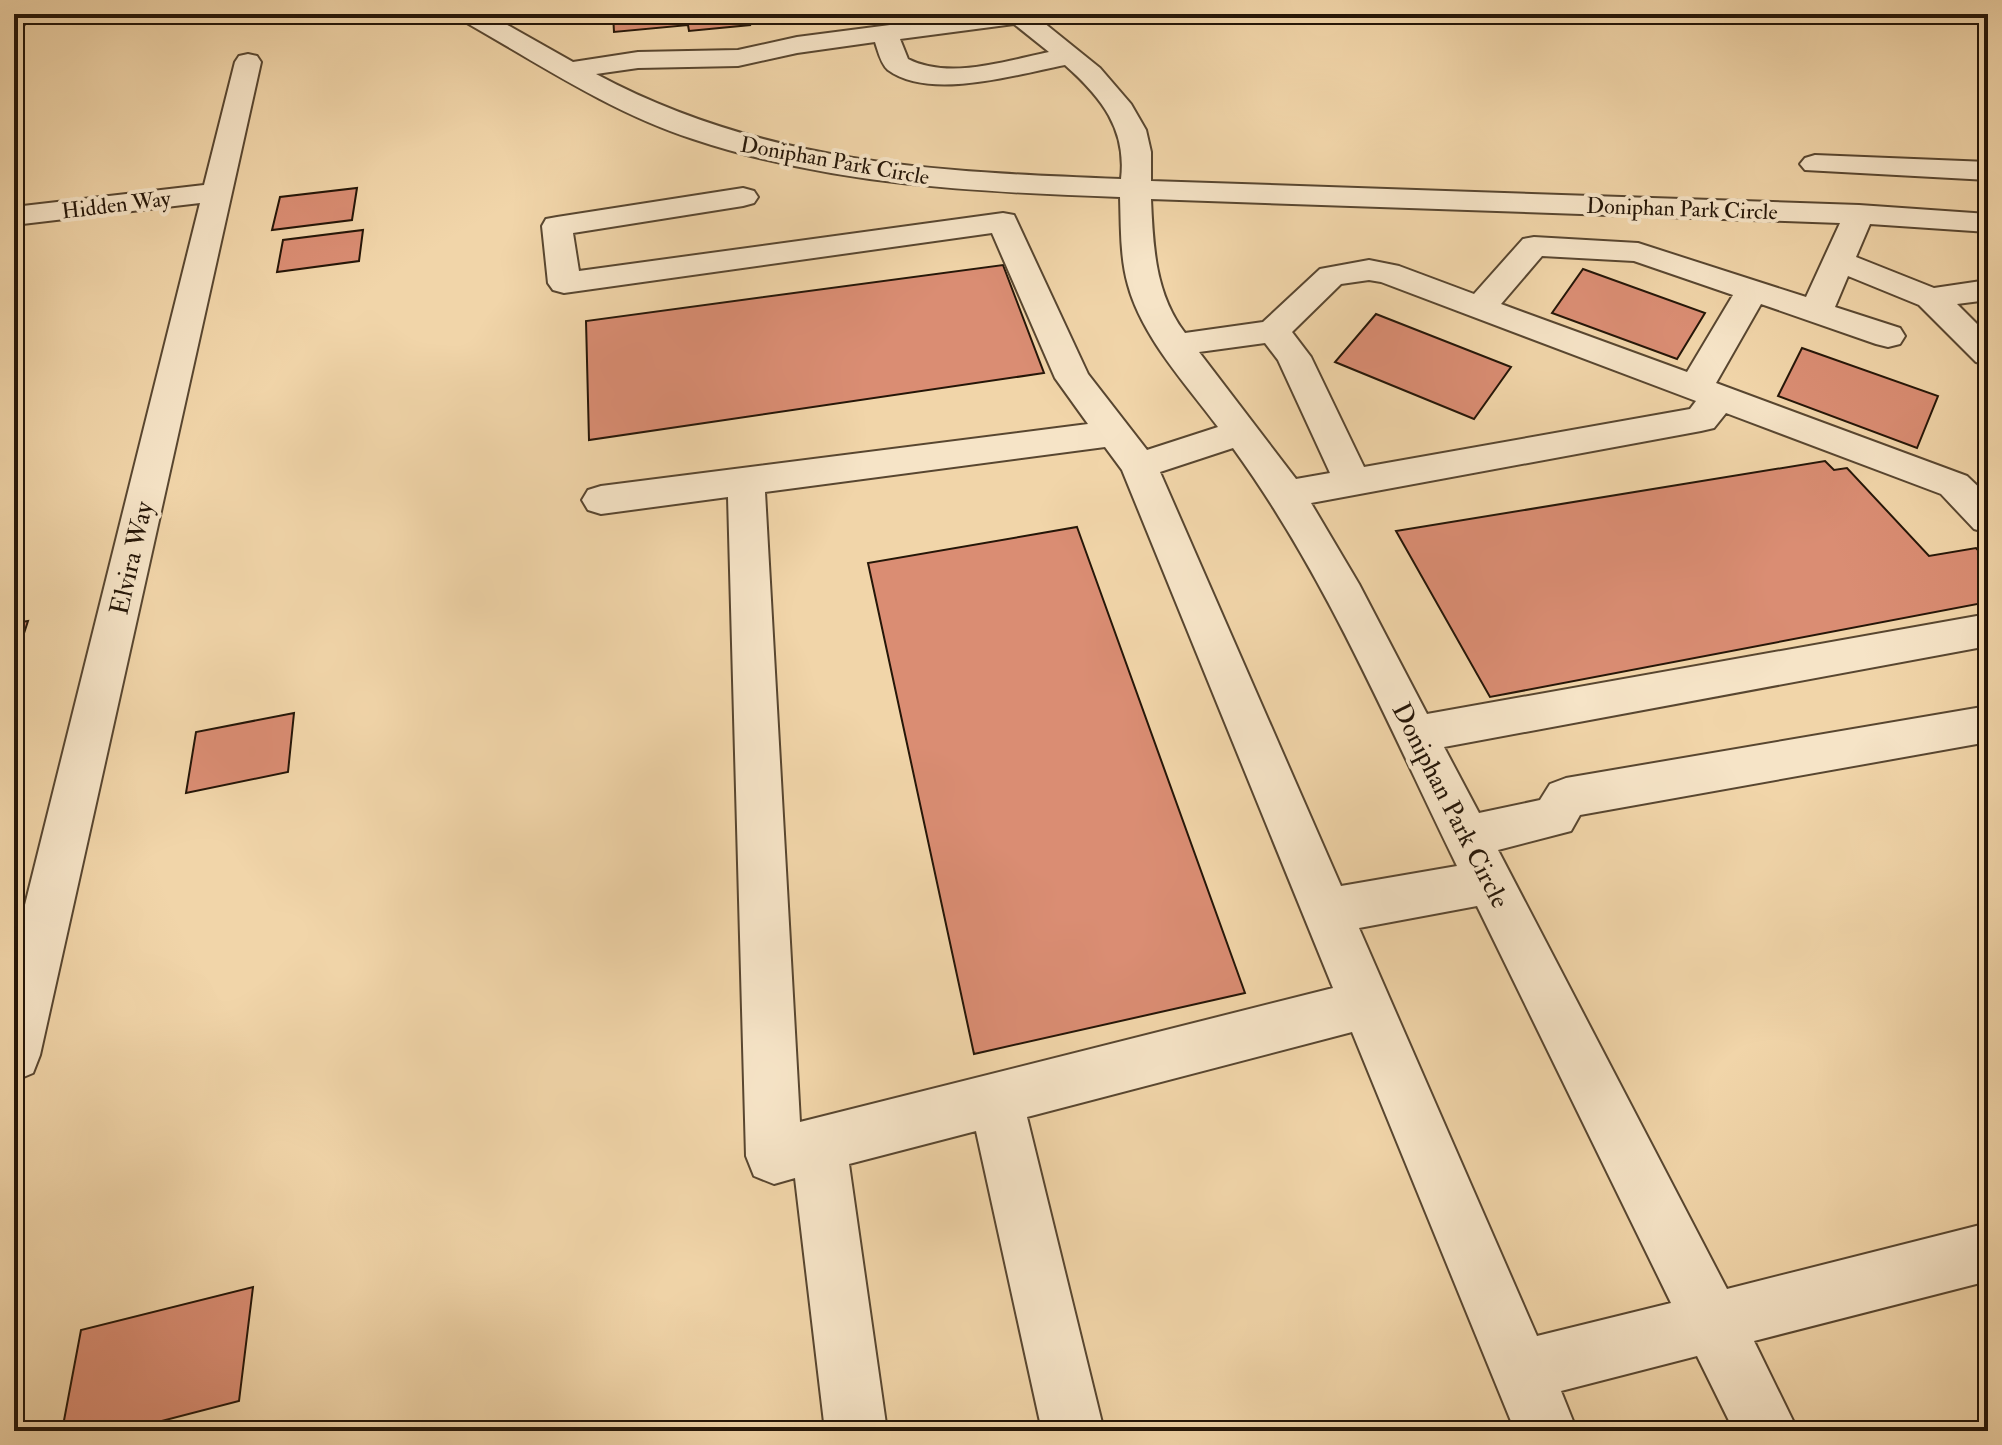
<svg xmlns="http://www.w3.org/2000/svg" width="2002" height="1445" viewBox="0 0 2002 1445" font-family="'IM FELL Double Pica',serif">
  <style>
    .building { fill: #da8d73; stroke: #251608; stroke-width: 2 }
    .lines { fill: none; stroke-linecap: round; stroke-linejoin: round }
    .minor-casing { stroke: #584630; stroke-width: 4 }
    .minor { fill: #f6e4c7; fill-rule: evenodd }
    .labels { text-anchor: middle; stroke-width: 8; stroke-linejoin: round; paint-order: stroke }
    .far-street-label { font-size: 22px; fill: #251608; stroke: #f6e4c7 }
    .street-label { font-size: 26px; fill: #251608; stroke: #f6e4c7 }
  </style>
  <rect width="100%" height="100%" fill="#f1d5a9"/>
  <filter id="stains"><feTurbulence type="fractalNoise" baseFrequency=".0025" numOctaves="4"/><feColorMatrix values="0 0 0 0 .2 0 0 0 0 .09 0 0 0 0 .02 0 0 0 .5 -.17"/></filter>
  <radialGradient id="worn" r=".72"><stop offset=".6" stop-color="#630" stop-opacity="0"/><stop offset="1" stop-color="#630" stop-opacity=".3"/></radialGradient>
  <!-- building -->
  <g class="building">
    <polygon points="613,14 778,14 748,17 750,25 689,31 688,25 614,32"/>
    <polygon points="357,188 352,220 272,230 280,197"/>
    <polygon points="363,230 359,261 277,272 283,240"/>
    <polygon points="1003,265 1044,373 589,440 586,321"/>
    <polygon points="1583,269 1705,313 1677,359 1552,313"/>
    <polygon points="1376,314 1511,367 1474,419 1335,362"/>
    <polygon points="1802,348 1938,396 1917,448 1778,396"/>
    <polygon points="1825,461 1834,470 1847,468 1929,556 1976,548 1988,561 1988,602 1490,697 1396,531"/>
    <polygon points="1077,527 1245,993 974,1054 868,563"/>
    <polygon points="28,621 14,664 14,623"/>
    <polygon points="294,713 288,772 186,793 196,732"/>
    <polygon points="253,1287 239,1401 123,1431 62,1431 81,1330"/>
  </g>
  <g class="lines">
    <!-- minor casing -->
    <g class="minor-casing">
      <g id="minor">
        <polygon points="14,14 31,14 23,26 14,29"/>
        <path d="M456 14H488L573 62 638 52 738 50 797 37 975 14H1033L1100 68 1131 104 1146 130 1151 152V181L1859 205 1988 214V232L1870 224 1856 257 1934 288 1988 280V300L1957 304 1988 335V365L1976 362 1919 305 1848 276 1835 307 1900 328 1905 336 1900 344 1888 347 1876 344 1761 304 1716 383 1967 476 1988 496V533L1974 529 1941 494 1726 413 1714 428 1701 431 1311 503 1359 584 1427 714 1988 614V646L1444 747 1479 813 1540 800 1550 784 1566 778 1988 706V742L1580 815 1571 831 1498 850 1727 1289 1988 1223V1281L1754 1341 1798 1431H1734L1697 1356 1561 1391 1577 1431H1515L1352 1032 1027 1117 1104 1431H1042L976 1131 849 1164 887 1431H825L795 1178 774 1184 754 1176 746 1156 728 497 601 514 588 510 582 500 588 490 601 486 1088 424 1055 378 992 233 564 293 553 290 548 283 542 226 546 219 557 217 743 188 754 191 758 197 754 203 743 206 573 233 579 271 1003 213 1014 215 1088 374 1147 450 1218 427C1186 384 1142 337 1128 285 1120 257 1121 226 1120 197 976 192 831 185 693 139 610 112 536 62 460 19ZM1014 24 1049 52C1006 61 949 80 908 59L900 39ZM875 42C878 51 881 64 888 70 930 101 1018 74 1065 65 1101 97 1127 129 1121 179 935 172 764 164 596 74L638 68 738 66 797 53ZM1151 199 1840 223 1806 297 1638 243 1534 237 1523 239 1474 294 1399 266 1369 260 1320 269 1263 322 1185 333C1155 294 1153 246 1151 199ZM1542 256 1634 261 1733 295 1687 372 1501 304ZM1369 280 1381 282 1696 401 1690 409 1364 467 1311 357 1292 332 1341 284ZM1265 343 1278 360 1330 473 1296 479 1199 352ZM1105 447 1122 470 1333 988 800 1122 765 492ZM1233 448C1326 576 1388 725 1457 866L1341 886 1160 472ZM1477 906 1671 1303 1537 1336 1359 928Z"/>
        <polygon points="248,54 257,56 261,62 40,1055 33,1073 14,1081 14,949 200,203 14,225 14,207 204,185 235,62 239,56"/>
        <polygon points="1815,155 1988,162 1988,180 1805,170 1800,164 1805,158"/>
      </g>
    </g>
    <!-- minor -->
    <use href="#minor" class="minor"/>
  </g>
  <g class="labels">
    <!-- far-street labels -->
    <g class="far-street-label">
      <text transform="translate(835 160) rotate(10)" y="8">Doniphan Park Circle</text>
      <text transform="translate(116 204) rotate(-7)" y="8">Hidden Way</text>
      <text transform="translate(1682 208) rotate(2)" y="8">Doniphan Park Circle</text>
    </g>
    <!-- street labels -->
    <g class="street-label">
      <text transform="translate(131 558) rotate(-77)" y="9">Elvira Way</text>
      <text transform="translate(1451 805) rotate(63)" y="9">Doniphan Park Circle</text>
    </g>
  </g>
  <!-- margin -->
  <rect width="2002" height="1445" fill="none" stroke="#f1d5a9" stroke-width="48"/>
  <rect x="16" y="16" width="1970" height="1413" fill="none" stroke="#251608" stroke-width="4"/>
  <rect x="24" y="24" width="1954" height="1397" fill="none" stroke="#251608" stroke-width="2"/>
  <rect width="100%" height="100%" filter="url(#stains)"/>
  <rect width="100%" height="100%" fill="url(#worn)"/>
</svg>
